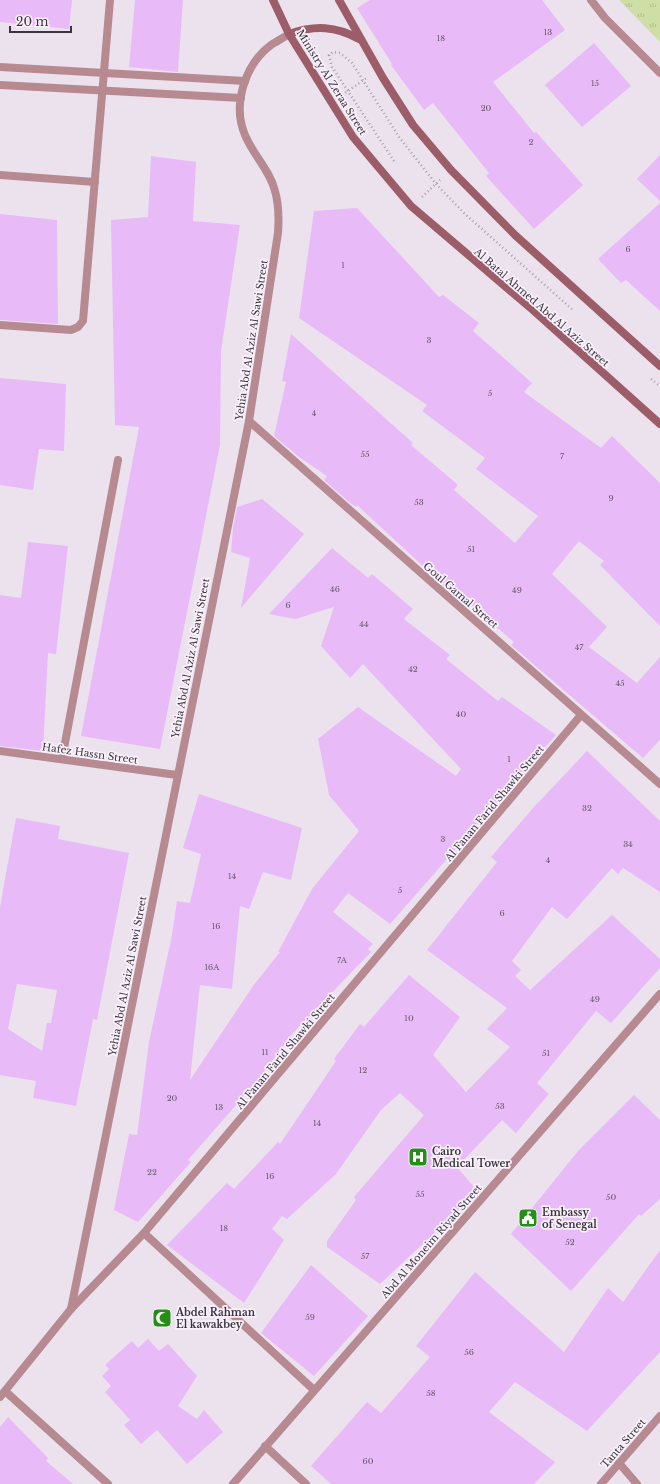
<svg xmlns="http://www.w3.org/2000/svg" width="660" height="1484" viewBox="0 0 660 1484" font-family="'Libre Baskerville',serif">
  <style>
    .grass { fill: url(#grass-tufts) }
    .building { fill: #e9baf8; fill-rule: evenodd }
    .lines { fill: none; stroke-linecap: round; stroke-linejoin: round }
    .path { stroke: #a69fa8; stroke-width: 2.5; stroke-dasharray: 1 3; stroke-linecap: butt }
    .lane { stroke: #b78a91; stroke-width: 8 }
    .street { stroke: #b78a91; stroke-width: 8 }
    .secondary { stroke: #9d5d68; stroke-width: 8 }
    .labels { text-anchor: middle; stroke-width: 3.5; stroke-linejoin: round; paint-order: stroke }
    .number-label { font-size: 8px; fill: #66576a }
    .street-label { font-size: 10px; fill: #3a363b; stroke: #f9f0fc }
    .poi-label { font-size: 10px; font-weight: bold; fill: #3a363b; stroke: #f9f0fc; text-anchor: start }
  </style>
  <defs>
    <pattern id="grass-tufts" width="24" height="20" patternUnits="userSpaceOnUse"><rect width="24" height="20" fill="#cedea5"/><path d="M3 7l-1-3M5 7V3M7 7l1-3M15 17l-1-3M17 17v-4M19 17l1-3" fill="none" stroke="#b2bf8f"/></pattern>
  </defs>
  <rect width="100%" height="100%" fill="#ebe2ee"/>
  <!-- grass -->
  <polygon class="grass" points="619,0 660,0 660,42"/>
  <!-- building -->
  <g class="building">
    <polygon points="0,0 72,0 69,29 0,22"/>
    <polygon points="135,0 183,0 178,72 129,67"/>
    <polygon points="370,0 542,0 565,30 493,82 534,133 536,132 583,185 534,229 486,176 489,173 433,103 424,110 391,65 392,64 357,8"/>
    <polygon points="594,43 631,86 582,127 545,85"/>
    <polygon points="660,155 660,201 637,179"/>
    <polygon points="151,156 196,162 193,221 240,225 221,351 220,445 160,749 81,736 139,427 115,425 111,220 148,217"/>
    <polygon points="660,203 660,311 626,280 621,283 598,259"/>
    <polygon points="357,208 439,297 443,295 479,323 473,331 532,383 524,392 601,448 612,436 660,483 660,626 600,565 604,561 579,541 552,574 607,627 589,647 637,683 660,657 660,740 643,758 511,645 514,642 453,590 451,592 357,505 356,507 349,502 324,480 327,476 299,457 274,436 286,382 282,381 291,334 413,443 411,445 458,485 454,490 515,543 538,516 476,469 485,458 422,411 427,405 299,318 314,211"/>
    <polygon points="0,214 57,220 58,324 0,320"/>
    <polygon points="0,378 66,384 64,451 39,449 33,490 0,485"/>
    <polygon points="262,499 304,534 241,608 250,558 231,552 233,528 237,507"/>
    <polygon points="28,542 68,546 56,654 48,653 43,751 0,746 0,595 21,598"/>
    <polygon points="332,548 368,578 372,574 413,609 404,619 450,655 446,659 498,701 502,697 556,735 390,924 348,893 333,912 373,944 368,949 371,952 293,1033 257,1081 188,1160 191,1162 138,1222 114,1210 129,1134 137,1135 149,1042 172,935 177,901 190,903 201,854 183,848 199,794 302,828 291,880 263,872 249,909 240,906 232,989 200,985 190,1080 253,986 280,952 278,952 312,889 359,831 329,795 318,739 358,707 456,776 461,769 363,664 350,678 321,646 334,607 295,619 269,614"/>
    <polygon points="587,751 660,821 660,892 623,868 618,874 612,868 567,919 552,907 512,961 521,970 515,976 530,990 612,915 660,959 660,968 611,1023 596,1011 537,1083 549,1094 516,1133 502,1120 457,1167 478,1192 380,1284 327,1247 327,1241 356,1200 354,1197 424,1115 400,1093 381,1110 336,1174 287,1219 282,1216 272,1229 284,1240 244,1303 167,1245 227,1183 234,1189 278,1142 280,1144 336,1061 334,1059 360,1024 364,1027 409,975 460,1017 433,1055 466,1092 510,1047 487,1029 507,1008 427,950 497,862 491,857 533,808"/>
    <path d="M16 818 60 826 58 839 129 853 97 1020 93 1019 76 1106 33 1098 36 1081 0 1075V907ZM17 984 57 990 51 1023H47L42 1051 8 1029Z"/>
    <polygon points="634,1095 660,1120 660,1199 641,1216 639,1214 571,1291 511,1234 579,1150"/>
    <polygon points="660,1250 660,1352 587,1431 515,1382 489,1412 555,1462 534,1484 331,1484 311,1466 367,1402 381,1413 430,1357 416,1346 475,1272 564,1352 608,1288 623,1302"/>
    <polygon points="311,1265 368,1316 314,1376 261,1333"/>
    <polygon points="148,1339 159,1351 168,1344 197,1376 178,1406 197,1419 204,1410 223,1432 187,1464 157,1430 141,1444 124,1425 130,1420 105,1392 111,1386 102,1376 109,1369 105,1365 132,1341 138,1348"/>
    <polygon points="8,1417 48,1458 46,1461 73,1484 0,1484 0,1427"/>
  </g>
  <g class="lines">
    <!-- path -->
    <g class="path">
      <polyline points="342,95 368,77"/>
      <polyline points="394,161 332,67 329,55 333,52 340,53 352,63 399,137 436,184 465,214 574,311"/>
      <polyline points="422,197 440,180"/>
      <polyline points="651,379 660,386"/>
    </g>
    <!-- lane -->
    <g class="lane">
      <polyline points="0,67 245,81"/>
      <polyline points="0,85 241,98"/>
      <polyline points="0,175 95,182"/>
      <polyline points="0,325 71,330 78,327 83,321 110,0"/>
      <polyline points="62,759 118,460"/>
    </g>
    <!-- street -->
    <g class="street">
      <polyline points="591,0 605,18 660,73"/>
      <polyline points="249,421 660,784"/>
      <polyline points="0,751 177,775"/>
      <polyline points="144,1233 314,1390"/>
      <path d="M71 1309 249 421 278 233C279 219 279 205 275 191 270 170 253 155 245 135 232 105 245 64 271 45 277 41 283 38 289 34"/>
      <polyline points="5,1391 108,1484"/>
      <polyline points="0,1397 71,1309 144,1233 581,715"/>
      <polyline points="265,1446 306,1484"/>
      <polyline points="619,1463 637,1484"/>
      <polyline points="233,1484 660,994"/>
      <polyline points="601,1484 660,1416"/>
    </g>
    <!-- secondary -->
    <g class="secondary">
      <polyline points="273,0 289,34 353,137 411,206 533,310 660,424"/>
      <polyline points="339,0 383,78 413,125 451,170 515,235 660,366"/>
      <path d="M289 34C315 25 336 26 359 39"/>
    </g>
  </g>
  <!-- icons -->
  <defs>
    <g id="hospital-square" transform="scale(1)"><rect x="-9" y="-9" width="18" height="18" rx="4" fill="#239015" stroke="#f9f0fc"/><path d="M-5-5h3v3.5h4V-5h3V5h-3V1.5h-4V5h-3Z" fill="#fff"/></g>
    <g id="civic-square" transform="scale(1)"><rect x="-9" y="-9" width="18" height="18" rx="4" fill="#239015" stroke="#f9f0fc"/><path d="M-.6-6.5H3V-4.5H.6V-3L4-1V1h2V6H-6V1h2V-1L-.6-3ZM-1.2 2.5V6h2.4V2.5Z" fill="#fff"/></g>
    <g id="mosque-square" transform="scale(1)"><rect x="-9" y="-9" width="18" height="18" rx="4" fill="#239015" stroke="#f9f0fc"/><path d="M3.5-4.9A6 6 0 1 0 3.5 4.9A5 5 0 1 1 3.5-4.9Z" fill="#fff"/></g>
  </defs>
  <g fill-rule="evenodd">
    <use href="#hospital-square" x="418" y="1157"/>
    <use href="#civic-square" x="528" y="1218"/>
    <use href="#mosque-square" x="162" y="1318"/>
  </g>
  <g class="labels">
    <!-- number labels -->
    <g class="number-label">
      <text x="548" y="35">13</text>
      <text x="441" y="41">18</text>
      <text x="595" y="86">15</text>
      <text x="486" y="111">20</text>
      <text x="531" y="145">2</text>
      <text x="628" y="252">6</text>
      <text x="343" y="268">1</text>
      <text x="429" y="343">3</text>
      <text x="490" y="396">5</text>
      <text x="314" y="416">4</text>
      <text x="365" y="457">55</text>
      <text x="562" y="459">7</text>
      <text x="611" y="501">9</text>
      <text x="419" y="505">53</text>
      <text x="471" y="552">51</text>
      <text x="335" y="592">46</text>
      <text x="517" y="593">49</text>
      <text x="288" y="608">6</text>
      <text x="364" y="627">44</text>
      <text x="579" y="650">47</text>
      <text x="413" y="672">42</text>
      <text x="620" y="686">45</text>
      <text x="461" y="717">40</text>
      <text x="509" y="762">1</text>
      <text x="587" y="811">32</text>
      <text x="443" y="842">3</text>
      <text x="628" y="847">34</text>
      <text x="548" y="863">4</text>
      <text x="232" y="879">14</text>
      <text x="400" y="893">5</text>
      <text x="502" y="916">6</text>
      <text x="216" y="929">16</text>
      <text x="342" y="963">7A</text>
      <text x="212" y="970">16A</text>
      <text x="595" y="1002">49</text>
      <text x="409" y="1021">10</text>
      <text x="265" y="1055">11</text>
      <text x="546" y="1056">51</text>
      <text x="363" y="1073">12</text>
      <text x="172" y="1101">20</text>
      <text x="500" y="1109">53</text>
      <text x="219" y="1110">13</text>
      <text x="317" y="1126">14</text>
      <text x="152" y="1175">22</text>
      <text x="270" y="1179">16</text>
      <text x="420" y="1197">55</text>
      <text x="611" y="1200">50</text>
      <text x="224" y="1231">18</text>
      <text x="570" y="1245">52</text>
      <text x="365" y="1259">57</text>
      <text x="310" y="1320">59</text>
      <text x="469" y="1355">56</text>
      <text x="431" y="1396">58</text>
      <text x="368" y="1464">60</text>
    </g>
    <!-- street labels -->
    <g class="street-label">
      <text transform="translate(332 82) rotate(58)" y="4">Ministry Al Zeraa Street</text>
      <text transform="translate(542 307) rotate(41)" y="4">Al Batal Ahmed Abd Al Aziz Street</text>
      <text transform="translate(251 340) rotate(-81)" y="4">Yehia Abd Al Aziz Al Sawi Street</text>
      <text transform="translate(461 595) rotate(41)" y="4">Goul Gamal Street</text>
      <text transform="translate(190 658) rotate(-79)" y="4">Yehia Abd Al Aziz Al Sawi Street</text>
      <text transform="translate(90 753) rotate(8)" y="4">Hafez Hassn Street</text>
      <text transform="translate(494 803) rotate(-50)" y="4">Al Fanan Farid Shawki Street</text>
      <text transform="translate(127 976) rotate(-79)" y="4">Yehia Abd Al Aziz Al Sawi Street</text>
      <text transform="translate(285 1051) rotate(-50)" y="4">Al Fanan Farid Shawki Street</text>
      <text transform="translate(431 1241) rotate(-49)" y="4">Abd Al Moneim Riyad Street</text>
      <text transform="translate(623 1443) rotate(-49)" y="4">Tanta Street</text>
    </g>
    <!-- poi labels -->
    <g class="poi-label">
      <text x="432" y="1155">Cairo<tspan x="432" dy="12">Medical Tower</tspan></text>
      <text x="542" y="1216">Embassy<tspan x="542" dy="12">of Senegal</tspan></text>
      <text x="176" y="1316">Abdel Rahman<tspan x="176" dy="12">El kawakbey</tspan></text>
    </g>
  </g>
  <!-- scale -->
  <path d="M10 26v6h61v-6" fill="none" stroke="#3a363b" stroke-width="2"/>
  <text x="16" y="26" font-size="12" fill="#3a363b" stroke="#f9f0fc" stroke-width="3" paint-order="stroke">20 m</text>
</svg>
